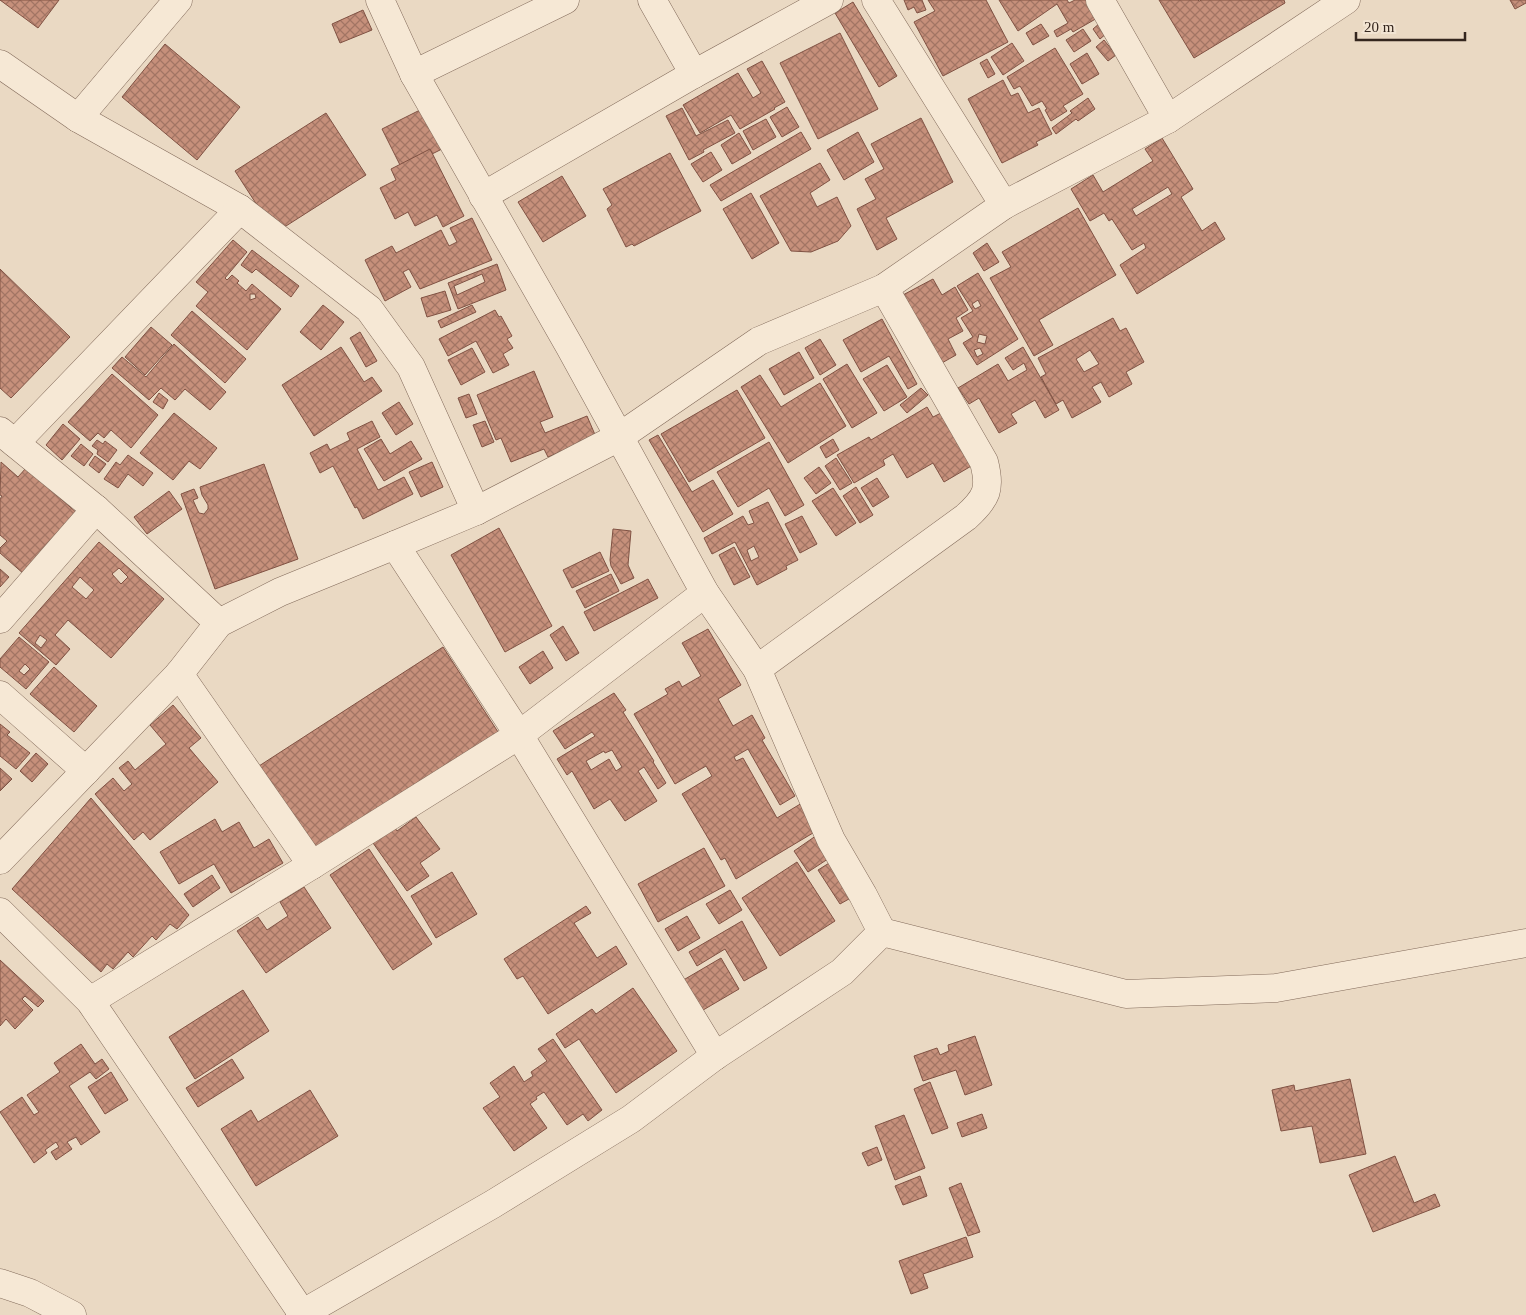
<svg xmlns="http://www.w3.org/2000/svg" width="1526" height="1315" viewBox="0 0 1526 1315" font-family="'Times New Roman',serif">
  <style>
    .building { fill: url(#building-cross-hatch); stroke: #805243; fill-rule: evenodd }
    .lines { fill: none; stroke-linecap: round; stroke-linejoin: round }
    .minor-casing { stroke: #836b5b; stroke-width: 29 }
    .minor { stroke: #f6e8d5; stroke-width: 28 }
  </style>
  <defs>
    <pattern id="building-cross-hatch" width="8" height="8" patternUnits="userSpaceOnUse" patternTransform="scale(1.25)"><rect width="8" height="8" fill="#c6907b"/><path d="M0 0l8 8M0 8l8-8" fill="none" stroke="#a27564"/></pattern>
  </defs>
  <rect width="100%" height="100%" fill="#ead9c3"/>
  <!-- building -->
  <g class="building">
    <polygon points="0,0 59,0 38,28"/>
    <polygon points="904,0 922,0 926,10 917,13 914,7 908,10"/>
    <polygon points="928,0 986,0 1008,42 943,76 914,22 935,11"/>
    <polygon points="999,0 1067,0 1069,3 1075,0 1089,0 1099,17 1073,32 1071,29 1057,37 1054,31 1068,23 1057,4 1018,31"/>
    <polygon points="1159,0 1198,0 1199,1 1202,0 1284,0 1285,3 1194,58"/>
    <polygon points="1510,0 1526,0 1526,3 1515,9"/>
    <polygon points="853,2 897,76 879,87 835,13"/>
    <polygon points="363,10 372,30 340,43 332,24"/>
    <polygon points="1100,23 1107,33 1100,39 1093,29"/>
    <polygon points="1041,24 1049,36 1033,45 1026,33"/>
    <polygon points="1083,29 1091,41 1074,52 1066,40"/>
    <polygon points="840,33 878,109 818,139 780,63"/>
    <polygon points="1104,40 1116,55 1108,61 1096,47"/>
    <polygon points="1012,43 1024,61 1003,75 991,57"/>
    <polygon points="165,44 240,107 197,160 122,97"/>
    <polygon points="1055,48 1083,94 1063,106 1067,111 1051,121 1045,110 1047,109 1042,101 1032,106 1020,86 1014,89 1007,77"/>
    <polygon points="1087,53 1099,74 1082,84 1070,64"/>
    <polygon points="987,59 995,74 988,78 980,63"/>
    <polygon points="762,61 785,102 774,108 775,109 740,129 731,115 700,133 683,105 738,73 753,98 761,93 747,69"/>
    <polygon points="1003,80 1011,96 1018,93 1028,113 1039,108 1052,134 1036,142 1038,145 1002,163 968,99"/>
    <polygon points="1088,98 1095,109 1078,121 1076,119 1056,134 1052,128 1072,113 1070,111"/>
    <polygon points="787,107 799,127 782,137 770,117"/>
    <polygon points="424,108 444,148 402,169 382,129"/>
    <polygon points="682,108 696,136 728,120 735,133 703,150 704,152 689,160 666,116"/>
    <polygon points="326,113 366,175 275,233 235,171"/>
    <polygon points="921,118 953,182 886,218 897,239 877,250 857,209 876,199 865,179 884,169 871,144"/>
    <polygon points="766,119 776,137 753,150 743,131"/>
    <polygon points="801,132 811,149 721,201 710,185"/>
    <polygon points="858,132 874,162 844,180 827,150"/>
    <polygon points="739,133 751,153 732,164 721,145"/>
    <path d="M1162 138 1193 189 1181 197 1202 231 1215 222 1225 239 1137 294 1120 265 1146 248 1144 243 1132 250 1112 219 1109 221 1104 213 1090 221 1071 189 1093 175 1103 192 1153 161 1145 149ZM1168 187 1172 194 1136 216 1132 209Z"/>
    <polygon points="430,149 464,216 443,227 437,215 415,226 408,212 395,219 380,188 396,180 391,169"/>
    <polygon points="711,152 722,170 703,182 691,164"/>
    <polygon points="670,153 701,211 634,246 632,244 626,247 607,209 612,205 603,189"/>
    <polygon points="820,163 830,180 810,193 817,207 837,197 851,226 838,241 811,252 791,251 760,196"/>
    <polygon points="562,176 586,216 543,242 518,202"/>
    <polygon points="751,193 779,243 752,259 723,209"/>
    <polygon points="1078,208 1116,275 1039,320 1053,345 1034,356 990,278 1011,267 1002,252"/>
    <polygon points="472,218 492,260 420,289 409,269 403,272 411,287 385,301 365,260 392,246 396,253 441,230 449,246 457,242 450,228"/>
    <path d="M233 240 247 252 225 278 227 280 232 275 239 281 237 283 246 291 252 284 281 309 247 350 196 306 208 292 196 282ZM250 294H255L256 298 250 300Z"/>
    <polygon points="987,243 999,262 984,271 973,253"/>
    <polygon points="252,250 299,286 291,297 256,269 252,273 241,265"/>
    <path d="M497 264 506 290 458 309 448 283ZM482 274 485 282 457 295 454 286Z"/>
    <polygon points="0,269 70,337 11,398 0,388"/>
    <path d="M978 273 1018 339 977 365 963 343 973 337 961 318 973 311 957 286ZM978 300 981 306 975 309 972 304ZM979 334 987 336 985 344 977 342ZM980 348 983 354 977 357 974 350Z"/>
    <polygon points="933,279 942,295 955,287 968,310 956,318 963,331 948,339 956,355 940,364 901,296"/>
    <polygon points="445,291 451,310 427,317 421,298"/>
    <polygon points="323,305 344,322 321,350 300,332"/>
    <polygon points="472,305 476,312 441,328 438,321"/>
    <polygon points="495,310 499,317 501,316 512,336 507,339 513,348 503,354 509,365 493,373 476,341 448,356 439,339"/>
    <polygon points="192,311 246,359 225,383 171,335"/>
    <path d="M1113 318 1120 331 1126 328 1144 362 1126 372 1132 384 1109 397 1101 382 1092 387 1101 402 1072 418 1063 400 1056 404 1041 377 1046 374 1038 358ZM1090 350 1099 364 1084 372 1076 359Z"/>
    <polygon points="882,319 917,384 908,389 889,356 861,372 843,340"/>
    <polygon points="151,327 172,345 145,375 125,357"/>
    <polygon points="360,332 377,361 366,367 350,338"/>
    <polygon points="820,339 836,365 820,375 805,348"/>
    <polygon points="174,344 226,392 210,410 185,389 175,400 161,388 149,400 112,368 122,357 146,377"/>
    <polygon points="341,347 364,382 372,377 382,391 314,436 282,385"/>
    <polygon points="1023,347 1059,410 1045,418 1035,400 1011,414 1017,423 999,433 979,398 969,404 958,388 998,364 1008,381 1027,370 1024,363 1013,370 1005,358"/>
    <polygon points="472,348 485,372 461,385 448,360"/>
    <polygon points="799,352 814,378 784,395 769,369"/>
    <polygon points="847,364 877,413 852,428 823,379"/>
    <polygon points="887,365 907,397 884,411 863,379"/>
    <polygon points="534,371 553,417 540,422 545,433 587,416 596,437 548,457 544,449 511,462 501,438 496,440 477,395"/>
    <polygon points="112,374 158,415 131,448 111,430 104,438 98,433 90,441 68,422"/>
    <polygon points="760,375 781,407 820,383 846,426 788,463 741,387"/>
    <polygon points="921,388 928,395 907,413 900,405"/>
    <polygon points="737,390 765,438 689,482 661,434"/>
    <polygon points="159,393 168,400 163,409 153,402"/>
    <polygon points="469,394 477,414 466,418 458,398"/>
    <polygon points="399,402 413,424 396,435 382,413"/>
    <polygon points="927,407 933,417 941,413 973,465 944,482 933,463 907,478 893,454 883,460 885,465 854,483 837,455 869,437 871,440"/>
    <polygon points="174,413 217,448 200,469 189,461 173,480 140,453"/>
    <polygon points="372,421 380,437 357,449 378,490 404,477 413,494 363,519 357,507 355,508 333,466 320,473 310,453 327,444 330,450 350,440 347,433"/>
    <polygon points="485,421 494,442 482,447 473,425"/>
    <polygon points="63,424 80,439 62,460 46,445"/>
    <polygon points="658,435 692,492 713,480 733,514 703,532 649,440"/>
    <polygon points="381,439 390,454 411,441 422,459 384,481 364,449"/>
    <polygon points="833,439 839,450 826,458 820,447"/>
    <polygon points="97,440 103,444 105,441 117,450 108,462 97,454 98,450 92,446"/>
    <polygon points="769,442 804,505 785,516 769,488 738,507 717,472"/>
    <polygon points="81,444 93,454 84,466 71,456"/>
    <polygon points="128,455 153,473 143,486 128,474 118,488 104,479 116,462 120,465"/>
    <polygon points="95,456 106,464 99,473 89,465"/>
    <polygon points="836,458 852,483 840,490 825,466"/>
    <polygon points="1,462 18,477 26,468 78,514 25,575 0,553 0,548 7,541 0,535 0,499 2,496 0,495"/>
    <polygon points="432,462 443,487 421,497 409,472"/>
    <polygon points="264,464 298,559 215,589 181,494 194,489 198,498 193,500 197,509 199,513 204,514 208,509 208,505 202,495 200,487"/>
    <polygon points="819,467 831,483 816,494 804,478"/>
    <polygon points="877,478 889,497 873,507 861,488"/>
    <polygon points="856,487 873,515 860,523 843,496"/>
    <polygon points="833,488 856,523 836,536 812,501"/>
    <polygon points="169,491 182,509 147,534 134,517"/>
    <path d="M768 502 798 560 786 566 787 569 757 585 735 542 712 554 704 538 743 516 748 525 754 523 749 511ZM754 546 759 557 751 561 747 550Z"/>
    <polygon points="802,516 817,544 800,553 785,524"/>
    <polygon points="499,528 552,626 505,652 451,555"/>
    <polygon points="613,529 631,531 628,565 634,578 621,584 611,566 610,560"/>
    <path d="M99 542 164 599 111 658 68 620 55 635 70 649 56 665 19 633ZM119 568 128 577 121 584 112 574ZM80 577 94 590 86 599 72 587ZM40 635 47 640 41 648 35 643Z"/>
    <polygon points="734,547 750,577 734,585 719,555"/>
    <polygon points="600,552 609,571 572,588 563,570"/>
    <polygon points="0,569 9,577 0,587"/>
    <polygon points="611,574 619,591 585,608 576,591"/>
    <polygon points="648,579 658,598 594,631 584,612"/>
    <polygon points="563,626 579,653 566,661 550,635"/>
    <polygon points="708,629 741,685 718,699 733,726 752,715 765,738 762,740 795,796 780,805 748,749 734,757 736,761 743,758 777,818 802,803 818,830 736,879 725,858 721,860 682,794 712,776 706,766 675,784 634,714 668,694 665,689 679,681 682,687 701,676 682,643"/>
    <path d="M19 637 49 662 26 689 0 667V659ZM25 664 30 669 24 675 19 671Z"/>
    <polygon points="443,647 498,732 314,851 259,766"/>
    <polygon points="543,651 553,668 530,684 519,667"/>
    <polygon points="54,667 97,706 74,732 30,694"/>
    <path d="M614 693 626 710 623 712 654 761 653 762 666 783 658 789 644 767 638 771 657 801 625 821 610 799 594 809 572 771 567 775 557 759 595 736 592 732 565 749 553 731ZM612 750 622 767 616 771 609 759 591 770 586 761 604 751 605 753Z"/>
    <polygon points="173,705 201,738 189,748 218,782 150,840 143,832 134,840 95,794 113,778 124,791 132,784 119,768 128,761 135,770 166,744 150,725"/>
    <polygon points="0,724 10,732 7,735 30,753 16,769 0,756"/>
    <polygon points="36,753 48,764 32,782 20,771"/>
    <polygon points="0,768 12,779 0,791"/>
    <polygon points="91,798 189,915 177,929 170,924 156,940 152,936 133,957 128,952 113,969 107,964 101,972 12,889"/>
    <polygon points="416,817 440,849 420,863 429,876 407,891 373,843 395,828 397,831"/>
    <polygon points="215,819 222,832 239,822 254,848 269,839 283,863 231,893 214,864 179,884 160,852"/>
    <polygon points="820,833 834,855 808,872 794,851"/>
    <polygon points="704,848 725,886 658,922 638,884"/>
    <polygon points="369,849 432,944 393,970 330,875"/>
    <polygon points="834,860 856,895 840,904 818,870"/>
    <polygon points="797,862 835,921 780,956 742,898"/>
    <polygon points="452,872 477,914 436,938 411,896"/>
    <polygon points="212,875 220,888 193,907 184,894"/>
    <polygon points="304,887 331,928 266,973 237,931 258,917 267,930 288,916 280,902"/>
    <polygon points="730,890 742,910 719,924 706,904"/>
    <polygon points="586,906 591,913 574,923 597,958 616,946 627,964 548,1014 523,976 517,979 504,959"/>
    <polygon points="687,916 700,938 678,951 665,929"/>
    <polygon points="742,921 767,968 744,981 725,949 697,966 689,952"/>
    <polygon points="721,958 739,989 698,1013 680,982"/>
    <polygon points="0,960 44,1001 38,1007 25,996 22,999 33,1010 15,1029 6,1019 0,1026"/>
    <polygon points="633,988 677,1051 616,1093 579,1039 565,1048 556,1034 592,1009 596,1014"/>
    <polygon points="243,990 269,1031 195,1079 169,1037"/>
    <polygon points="975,1036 992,1085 965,1095 956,1070 923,1081 914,1056 937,1048 940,1055 949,1051 948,1045"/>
    <polygon points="553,1039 602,1110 588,1121 583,1114 567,1125 544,1092 536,1097 537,1099 530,1104 547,1128 514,1151 483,1108 500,1097 490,1083 514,1066 524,1082 533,1076 531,1072 547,1061 538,1049"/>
    <polygon points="81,1044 95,1064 102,1059 109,1069 96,1079 90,1072 69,1086 100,1132 81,1145 76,1137 67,1142 72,1149 56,1160 51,1152 59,1147 56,1142 45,1150 47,1153 34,1163 0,1112 22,1097 34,1115 39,1112 27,1095 60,1072 54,1063"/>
    <polygon points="232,1059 244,1078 198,1107 186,1088"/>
    <polygon points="111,1072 128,1100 105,1114 88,1087"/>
    <polygon points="1350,1079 1366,1154 1320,1163 1312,1126 1281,1131 1272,1090 1294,1085 1295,1091"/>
    <polygon points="930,1082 948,1128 932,1134 914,1089"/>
    <polygon points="310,1090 338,1136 256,1186 221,1129 251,1110 258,1122"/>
    <polygon points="982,1114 987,1128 962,1137 957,1123"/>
    <polygon points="904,1115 925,1168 895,1180 875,1126"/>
    <polygon points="877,1147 882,1160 868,1166 862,1153"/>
    <polygon points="1395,1156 1414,1203 1435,1194 1440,1206 1373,1232 1349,1175"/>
    <polygon points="920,1176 927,1196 903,1205 895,1186"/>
    <polygon points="961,1183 980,1232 968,1236 949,1188"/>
    <polygon points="966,1237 973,1257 923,1274 928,1288 911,1294 899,1261"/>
  </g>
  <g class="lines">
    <!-- minor casing -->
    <g class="minor-casing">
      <g id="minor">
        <polyline points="652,0 694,74"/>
        <polyline points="876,0 1004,205"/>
        <polyline points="1100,0 1168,119"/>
        <polyline points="0,64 78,118 240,209 369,309 411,367 476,511"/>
        <polyline points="414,74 565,0"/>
        <polyline points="78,118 178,0"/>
        <polyline points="483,196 694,74 829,0"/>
        <polyline points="0,431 96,509 219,623"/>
        <polyline points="15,443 240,209"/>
        <polyline points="395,545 519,735 715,1056"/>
        <polyline points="0,619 96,509"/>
        <path d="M757 669 966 517C987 498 991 489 984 462L884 288"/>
        <polyline points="179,674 312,865"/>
        <polyline points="0,695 86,771"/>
        <polyline points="0,860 179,674 219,623 280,592 395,545 476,511 619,437 759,341 884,288 1004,205 1168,119 1346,0"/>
        <polyline points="0,912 90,1001 302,1313"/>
        <polyline points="882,932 1126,994 1276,988 1526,943"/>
        <polyline points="90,1001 312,865 519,735 705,593"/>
        <polyline points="0,1283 30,1293 72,1315"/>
        <polyline points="300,1315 493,1204 631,1119 715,1056 842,972 882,932 863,895 831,840 757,669 705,593 570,347 414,74 380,0"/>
      </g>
    </g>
    <!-- minor -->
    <use href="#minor" class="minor"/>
  </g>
  <!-- scale -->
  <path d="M1356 32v8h109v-8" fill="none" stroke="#34261e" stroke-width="2.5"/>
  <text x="1364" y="32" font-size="15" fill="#34261e" stroke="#f2e4d2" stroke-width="4" paint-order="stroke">20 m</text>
</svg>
